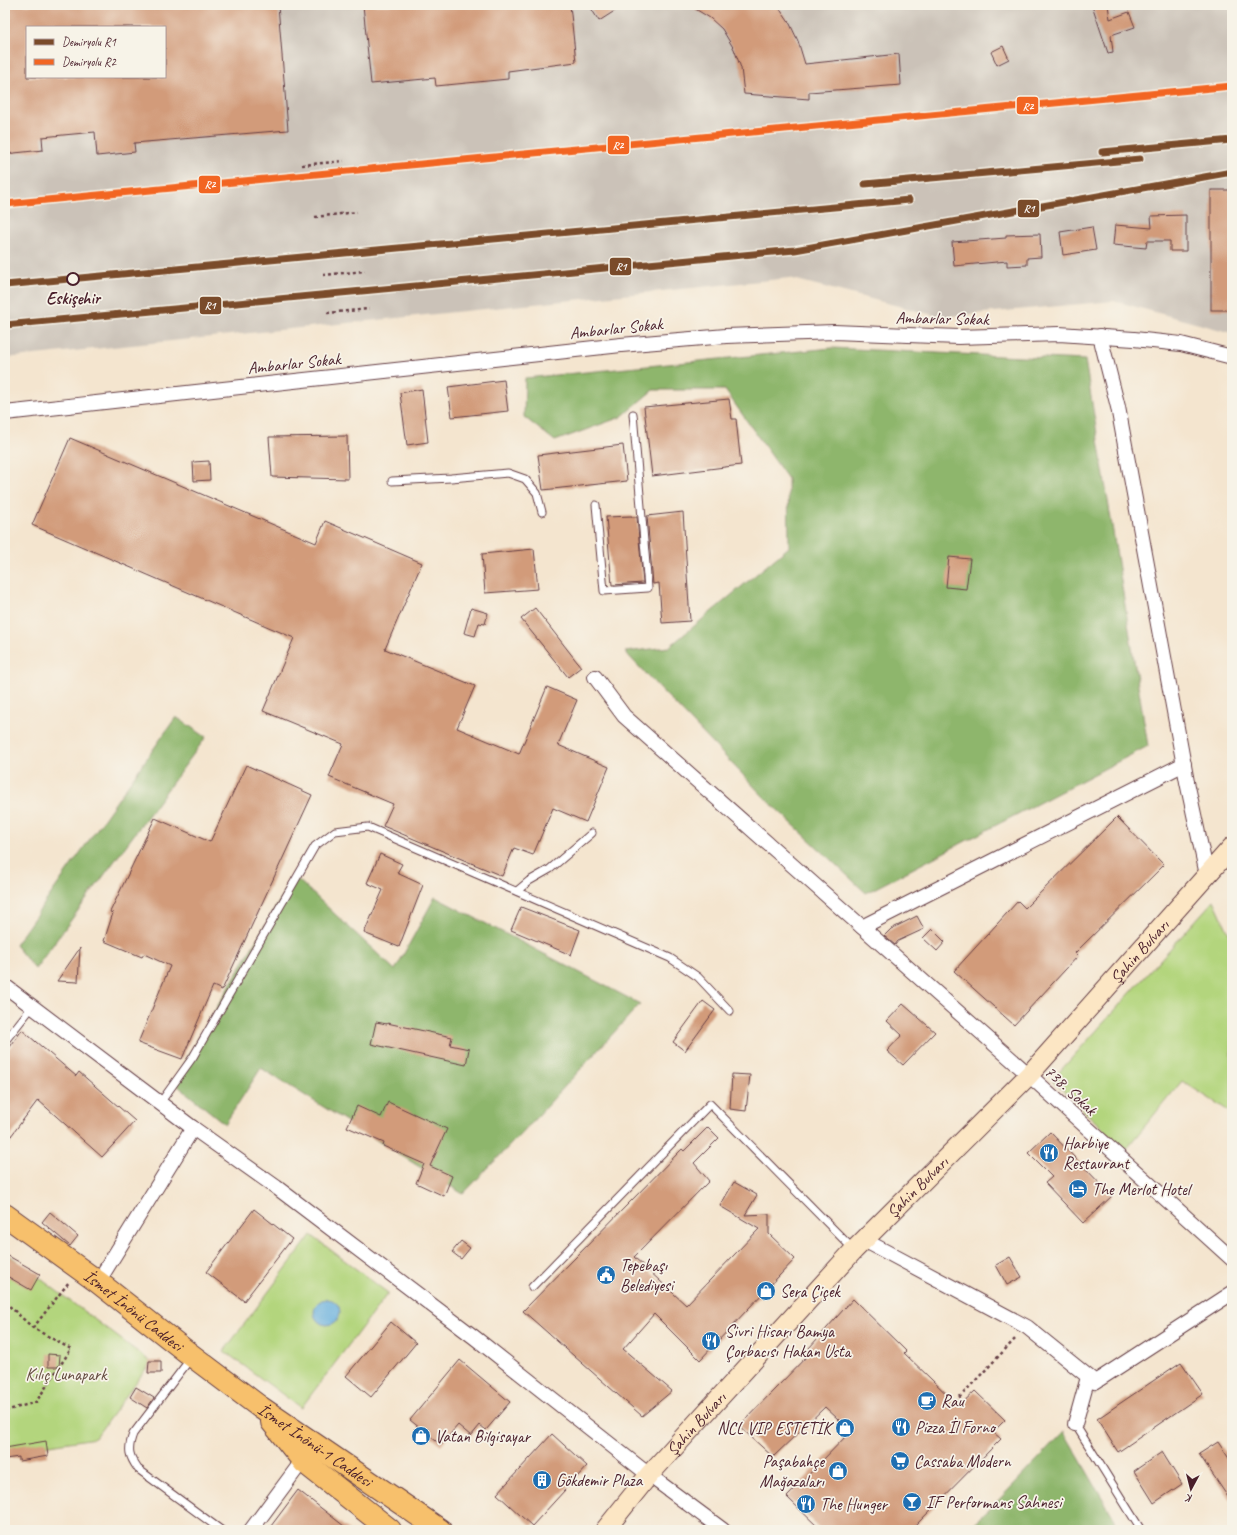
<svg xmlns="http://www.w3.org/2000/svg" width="1237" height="1535" viewBox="0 0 1237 1535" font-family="Caveat,sans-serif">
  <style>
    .industrial { fill: #cbc2b8; fill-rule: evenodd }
    .green { fill: #b3d57d; stroke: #7e7a54 }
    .forest { fill: #8eb66c; stroke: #6c6a4c }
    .water { fill: #65afde; stroke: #586784 }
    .building { fill: #d29b7a; fill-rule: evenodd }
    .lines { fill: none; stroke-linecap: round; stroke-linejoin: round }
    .lane-casing { stroke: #643d44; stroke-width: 9 }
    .street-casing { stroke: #643d44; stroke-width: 16 }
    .secondary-casing { stroke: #643d44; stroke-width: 21 }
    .primary-casing { stroke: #643d44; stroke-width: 24 }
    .path { stroke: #643d44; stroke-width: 2.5; stroke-dasharray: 3 3; stroke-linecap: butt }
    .lane { stroke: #fff; stroke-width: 7 }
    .street { stroke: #fff; stroke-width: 14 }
    .secondary { stroke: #fce6c4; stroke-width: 19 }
    .primary { stroke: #f7c06c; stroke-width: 22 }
    .rail-1-casing { stroke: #f7f3e8; stroke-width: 10 }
    .rail-2-casing { stroke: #f7f3e8; stroke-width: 10 }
    .rail-1 { stroke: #7a4b2a; stroke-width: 7 }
    .rail-2 { stroke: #f26522; stroke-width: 7 }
    .stop-dot { fill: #f7f3e8; stroke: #4a1f2b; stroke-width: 2 }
    .labels { text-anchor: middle; stroke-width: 3.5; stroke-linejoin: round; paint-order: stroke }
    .stop-label { font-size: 17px; font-weight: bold; fill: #4a1f2b; stroke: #f7f3e8 }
    .street-label { font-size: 17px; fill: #4a1f2b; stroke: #f7f3e8 }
    .poi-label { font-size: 17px; fill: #4a1f2b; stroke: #f7f3e8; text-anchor: start }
    .park-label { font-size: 17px; fill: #644c40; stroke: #f7f3e8 }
    .line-badge { stroke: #f7f3e8; stroke-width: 1.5 }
    .badge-label { font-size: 11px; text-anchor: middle; font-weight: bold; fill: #fff }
  </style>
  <rect width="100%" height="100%" fill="#f7f3e8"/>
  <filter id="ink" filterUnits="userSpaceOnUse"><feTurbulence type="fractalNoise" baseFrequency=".025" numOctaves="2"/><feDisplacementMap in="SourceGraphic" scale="8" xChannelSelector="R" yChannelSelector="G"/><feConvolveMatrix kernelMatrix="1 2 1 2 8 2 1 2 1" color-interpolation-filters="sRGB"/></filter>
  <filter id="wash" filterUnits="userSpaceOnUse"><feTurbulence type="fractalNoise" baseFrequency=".012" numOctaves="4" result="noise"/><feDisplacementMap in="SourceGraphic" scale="16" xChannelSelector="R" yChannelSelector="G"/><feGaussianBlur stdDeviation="0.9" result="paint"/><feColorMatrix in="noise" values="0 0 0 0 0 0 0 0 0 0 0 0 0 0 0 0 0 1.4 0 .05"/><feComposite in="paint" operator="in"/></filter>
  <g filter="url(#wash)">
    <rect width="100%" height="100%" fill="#f4e5cf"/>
    <!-- industrial -->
    <path class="industrial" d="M5 5H1232V333L1114 301 941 317 789 278 5 358ZM27 27H165V77H27Z"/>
    <!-- green -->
    <g class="green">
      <polygon points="1214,900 1232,940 1232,1113 1182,1081 1125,1150 1052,1080"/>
      <polygon points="311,1235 388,1293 301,1408 224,1351"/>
      <polygon points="5,1252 151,1362 95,1438 5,1452"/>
    </g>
    <!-- forest -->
    <g class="forest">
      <polygon points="832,348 1085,360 1148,746 866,893 765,798 625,652 669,647 789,547 788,479 725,390 653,390 621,417 555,441 524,417 525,378"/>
      <polygon points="176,717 206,737 35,969 15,945"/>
      <polygon points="294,876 395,970 435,897 640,1004 535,1119 463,1194 261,1068 225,1124 173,1082"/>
      <polygon points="1064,1432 1121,1530 967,1530 991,1508"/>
    </g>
    <!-- water -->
    <circle class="water" cx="327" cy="1312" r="13"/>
    <g id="blocks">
      <!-- building -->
      <g class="building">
        <path d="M5 5H278L288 130 134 143 135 152 97 156 95 132 42 137 43 150 5 154ZM27 27H165V77H27Z"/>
        <polygon points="363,5 570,5 576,62 508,71 508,79 436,86 435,78 371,84"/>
        <polygon points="589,5 624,5 599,21"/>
        <polygon points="689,5 777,5 790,24 798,41 805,64 899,54 901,85 809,92 809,99 744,94 741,68 734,49 722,29 710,18"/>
        <polygon points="1092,5 1108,5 1110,19 1129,12 1135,27 1111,35 1113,52 1108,53"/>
        <polygon points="1003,46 1009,59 997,65 991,52"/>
        <rect x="1211" y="190" width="21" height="120"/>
        <polygon points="1186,215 1186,251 1170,251 1170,241 1147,241 1146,248 1113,245 1115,225 1152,228 1151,216"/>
        <polygon points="1092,227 1096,250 1063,255 1060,232"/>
        <polygon points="1040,234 1041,257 1027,258 1027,265 1007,266 1007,261 954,266 952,242 1006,238 1006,235"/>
        <polygon points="504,380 508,411 452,417 448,387"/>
        <polygon points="422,389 428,442 407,445 400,393"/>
        <polygon points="729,399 732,419 736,419 741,465 652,476 644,407"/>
        <polygon points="347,436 348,479 272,477 269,437"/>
        <polygon points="70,438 316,543 325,521 422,563 385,649 475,686 457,728 519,754 547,687 577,700 558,745 609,767 586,822 553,808 533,855 514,848 502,876 383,826 393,804 329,777 343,744 263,711 294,638 32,525"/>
        <polygon points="623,445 627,481 543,490 538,455"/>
        <polygon points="209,461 210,480 194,481 193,462"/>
        <polygon points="683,512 690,621 662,623 659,583 653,584 647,516"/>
        <polygon points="632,516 632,517 637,517 643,583 612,585 606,517"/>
        <polygon points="534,549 538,589 485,593 482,554"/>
        <polygon points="949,557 970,559 966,589 946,587"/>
        <polygon points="471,608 488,613 485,624 479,623 475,636 464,633"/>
        <polygon points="535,608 581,667 568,677 521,619"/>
        <polygon points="246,765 312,795 222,990 213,986 182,1059 138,1043 170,966 144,954 142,957 104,941 113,913 110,912 155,818 210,842"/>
        <polygon points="1117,817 1164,865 1075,953 1078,956 1014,1025 954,971 1018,901 1025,908"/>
        <polygon points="380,854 402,864 397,873 423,885 399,947 364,933 383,890 367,883"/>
        <polygon points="521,907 580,930 571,955 511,930"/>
        <polygon points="917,916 924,929 898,941 895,945 884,936 891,929"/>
        <polygon points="932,929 945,942 937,951 923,938"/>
        <polygon points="80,948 78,982 57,981"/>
        <polygon points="703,1001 715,1010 685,1051 673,1042"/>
        <polygon points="903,1004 935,1032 903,1065 887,1051 902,1035 887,1021"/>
        <polygon points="376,1022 387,1024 387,1023 452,1037 450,1045 469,1049 466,1065 371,1044"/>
        <polygon points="22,1030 76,1076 79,1072 135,1121 102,1157 38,1100 5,1144 5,1054"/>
        <polygon points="732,1074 750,1075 746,1111 730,1109"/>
        <polygon points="388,1102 447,1129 430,1166 452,1176 444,1196 416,1183 424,1164 383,1146 384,1143 347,1127 357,1106 381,1117"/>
        <polygon points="708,1127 719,1138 694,1163 709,1181 634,1257 686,1305 759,1229 720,1206 734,1182 757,1195 745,1215 769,1214 769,1234 795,1259 700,1360 654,1314 623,1349 672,1391 642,1416 523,1311 682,1149 684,1151"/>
        <polygon points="1050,1132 1112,1196 1083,1223 1045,1183 1052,1177 1028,1153"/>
        <polygon points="254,1209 292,1239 244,1301 206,1272"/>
        <polygon points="50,1212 78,1236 70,1246 42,1222"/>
        <polygon points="461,1241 470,1248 461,1259 452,1252"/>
        <polygon points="5,1254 40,1274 31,1290 5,1275"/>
        <polygon points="1010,1257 1022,1277 1007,1285 996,1265"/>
        <polygon points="853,1299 906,1351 904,1353 959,1406 975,1391 1005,1420 993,1432 1001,1439 911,1530 821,1530 787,1497 851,1431 825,1407 773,1457 739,1426 812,1351 809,1348"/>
        <polygon points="391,1322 416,1343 371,1397 346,1376"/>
        <polygon points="48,1354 60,1355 59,1367 48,1367"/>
        <polygon points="460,1360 510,1402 486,1430 480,1425 471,1436 458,1425 441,1445 410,1420"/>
        <polygon points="149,1361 161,1361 161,1373 148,1373"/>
        <polygon points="1181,1362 1203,1394 1118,1452 1097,1419"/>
        <polygon points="136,1387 154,1398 147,1408 130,1397"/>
        <polygon points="552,1434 587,1466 532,1526 497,1494"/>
        <polygon points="46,1441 48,1456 19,1461 19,1457 5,1459 5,1448"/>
        <polygon points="1218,1442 1232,1463 1232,1503 1199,1454"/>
        <polygon points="1162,1452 1182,1484 1154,1503 1134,1471"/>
        <polygon points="298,1490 349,1530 268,1530"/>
      </g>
    </g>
  </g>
  <g filter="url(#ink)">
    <use href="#blocks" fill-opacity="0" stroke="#643d44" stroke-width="1"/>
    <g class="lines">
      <!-- lane casing -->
      <g class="lane-casing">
        <g id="lane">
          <polyline points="392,481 451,478 508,473 525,479 537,493 542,512"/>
          <polyline points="596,505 604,591 648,588 633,414"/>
          <polyline points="517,891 529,881 550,869 592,833"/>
          <polyline points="5,1041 32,1007"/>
          <polyline points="160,1103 193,1057 315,846 335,831 368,827 670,958 698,977 730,1011"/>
          <polyline points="532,1287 710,1104 853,1249"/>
          <path d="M191 1358 133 1434C127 1450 129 1456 138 1469L221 1530"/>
          <polyline points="1075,1424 1141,1530"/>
        </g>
      </g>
      <!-- street casing -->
      <g class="street-casing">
        <g id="street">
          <polyline points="1100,336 1118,407 1187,782 1207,875"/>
          <polyline points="5,413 621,345 726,336 834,332 958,337 1059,334 1134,339 1181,344 1232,357"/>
          <polyline points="595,677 624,716 1029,1075 1232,1259"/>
          <polyline points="862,927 1184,764"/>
          <polyline points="5,986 193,1128 276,1187 474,1337 649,1475 723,1530"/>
          <polyline points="864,1240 1027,1327 1095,1382 1232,1293"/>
          <polyline points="98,1282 193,1128"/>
          <polyline points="1075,1424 1088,1377"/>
          <polyline points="251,1530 303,1460"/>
        </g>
      </g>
      <!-- secondary casing -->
      <g class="secondary-casing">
        <g id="secondary">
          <path id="s1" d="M605 1530 649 1475 854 1250 1029 1075 1232 847"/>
        </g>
      </g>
      <!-- primary casing -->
      <g class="primary-casing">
        <g id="primary">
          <path id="s2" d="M5 1215 98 1282 187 1352 260 1407 440 1530"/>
          <polyline points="272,1422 304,1462 390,1530"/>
        </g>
      </g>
      <!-- path -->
      <g class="path">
        <polyline points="302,165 344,161"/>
        <polyline points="315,217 357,212"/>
        <polyline points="323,275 365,271"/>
        <polyline points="327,313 369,309"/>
        <polyline points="5,1302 33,1328 71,1349 36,1402 5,1411"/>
        <polyline points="33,1328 69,1282"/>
        <polyline points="955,1402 1017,1337"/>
      </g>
      <!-- lane -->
      <use href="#lane" class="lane"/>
      <!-- street -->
      <use href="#street" class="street"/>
      <!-- secondary -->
      <use href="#secondary" class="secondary"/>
      <!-- primary -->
      <use href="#primary" class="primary"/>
      <!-- rail-1 casing -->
      <g class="rail-1-casing">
        <g id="rail-1">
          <polyline points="1102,152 1232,140"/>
          <polyline points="865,184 1140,159"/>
          <polyline points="5,285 909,200"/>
          <polyline points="5,325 795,250 1232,172"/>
        </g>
      </g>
      <!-- rail-2 casing -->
      <g class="rail-2-casing">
        <polyline id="rail-2" points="5,204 1232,86"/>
      </g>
      <!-- rail-1 -->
      <use href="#rail-1" class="rail-1"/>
      <!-- rail-2 -->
      <use href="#rail-2" class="rail-2"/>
    </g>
  </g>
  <!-- icons -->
  <defs>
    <g id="restaurant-disc" transform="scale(1)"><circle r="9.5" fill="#1f6fb2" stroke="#f7f3e8"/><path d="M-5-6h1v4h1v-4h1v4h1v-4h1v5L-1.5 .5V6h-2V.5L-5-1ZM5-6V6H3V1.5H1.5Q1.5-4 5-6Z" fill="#fff"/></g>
    <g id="hotel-disc" transform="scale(1)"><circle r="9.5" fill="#1f6fb2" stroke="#f7f3e8"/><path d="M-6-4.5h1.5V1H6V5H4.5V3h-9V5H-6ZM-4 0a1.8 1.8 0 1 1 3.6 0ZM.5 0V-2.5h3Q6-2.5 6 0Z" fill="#fff"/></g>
    <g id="civic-disc" transform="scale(1)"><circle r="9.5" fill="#1f6fb2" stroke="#f7f3e8"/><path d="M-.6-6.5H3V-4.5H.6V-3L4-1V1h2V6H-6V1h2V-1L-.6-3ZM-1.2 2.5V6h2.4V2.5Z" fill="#fff"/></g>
    <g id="shop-disc" transform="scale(1)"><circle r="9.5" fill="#1f6fb2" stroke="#f7f3e8"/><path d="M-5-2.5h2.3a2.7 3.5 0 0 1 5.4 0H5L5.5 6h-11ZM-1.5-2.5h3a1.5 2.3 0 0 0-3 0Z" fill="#fff"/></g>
    <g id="cafe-disc" transform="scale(1)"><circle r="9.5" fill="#1f6fb2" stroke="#f7f3e8"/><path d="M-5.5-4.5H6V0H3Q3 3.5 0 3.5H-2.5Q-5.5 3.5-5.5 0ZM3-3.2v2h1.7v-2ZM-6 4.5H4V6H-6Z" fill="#fff"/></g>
    <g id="supermarket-disc" transform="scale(1)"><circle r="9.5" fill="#1f6fb2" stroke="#f7f3e8"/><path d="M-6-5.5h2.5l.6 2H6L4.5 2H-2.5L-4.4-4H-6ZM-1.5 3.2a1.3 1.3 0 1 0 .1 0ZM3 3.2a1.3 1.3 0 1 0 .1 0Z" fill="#fff"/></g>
    <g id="building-disc" transform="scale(1)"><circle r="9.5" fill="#1f6fb2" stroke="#f7f3e8"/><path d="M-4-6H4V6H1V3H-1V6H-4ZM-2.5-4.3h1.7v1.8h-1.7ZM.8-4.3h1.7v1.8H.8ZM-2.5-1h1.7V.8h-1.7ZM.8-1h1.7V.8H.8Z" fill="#fff"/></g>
    <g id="bar-disc" transform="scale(1)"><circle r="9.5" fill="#1f6fb2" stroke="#f7f3e8"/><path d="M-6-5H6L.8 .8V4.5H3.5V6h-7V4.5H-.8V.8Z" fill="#fff"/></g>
  </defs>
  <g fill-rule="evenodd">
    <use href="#restaurant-disc" x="1049" y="1153"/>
    <use href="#hotel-disc" x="1078" y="1189"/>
    <use href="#civic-disc" x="606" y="1275"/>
    <use href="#shop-disc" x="766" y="1291"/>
    <use href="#restaurant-disc" x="711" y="1341"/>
    <use href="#cafe-disc" x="927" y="1401"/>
    <use href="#restaurant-disc" x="901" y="1427"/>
    <use href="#shop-disc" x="845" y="1428"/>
    <use href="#shop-disc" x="421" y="1436"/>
    <use href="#supermarket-disc" x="900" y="1461"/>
    <use href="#shop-disc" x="838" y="1471"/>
    <use href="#building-disc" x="542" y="1480"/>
    <use href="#bar-disc" x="912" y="1502"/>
    <use href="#restaurant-disc" x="806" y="1504"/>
  </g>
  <!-- markers -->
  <circle class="stop-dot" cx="73" cy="279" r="6"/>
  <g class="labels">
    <!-- stop labels -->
    <g class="stop-label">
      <text x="73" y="304">Eskişehir</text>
    </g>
    <!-- street labels -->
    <g class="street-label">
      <text transform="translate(942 318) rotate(1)" y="6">Ambarlar Sokak</text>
      <text transform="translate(616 328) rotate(-6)" y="6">Ambarlar Sokak</text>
      <text transform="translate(294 363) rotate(-6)" y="6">Ambarlar Sokak</text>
      <text dy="6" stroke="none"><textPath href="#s1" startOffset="788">Şahin Bulvarı</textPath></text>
      <text transform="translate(1071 1090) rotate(43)" y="6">738. Sokak</text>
      <text dy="6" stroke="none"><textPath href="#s1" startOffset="464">Şahin Bulvarı</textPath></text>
      <text dy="6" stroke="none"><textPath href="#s2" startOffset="160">İsmet İnönü Caddesi</textPath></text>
      <text dy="6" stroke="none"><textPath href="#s1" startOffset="140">Şahin Bulvarı</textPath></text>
      <text dy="6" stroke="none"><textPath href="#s2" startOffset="386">İsmet İnönü-1 Caddesi</textPath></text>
    </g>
    <!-- poi labels -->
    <g class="poi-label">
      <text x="1063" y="1149">Harbiye<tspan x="1063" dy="20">Restaurant</tspan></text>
      <text x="1092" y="1195">The Merlot Hotel</text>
      <text x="620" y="1271">Tepebaşı<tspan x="620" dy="20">Belediyesi</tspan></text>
      <text x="780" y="1297">Sera Çiçek</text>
      <text x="725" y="1337">Sivri Hisarı Bamya<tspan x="725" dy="20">Çorbacısı Hakan Usta</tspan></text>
      <text x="941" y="1407">Rau</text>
      <text x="915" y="1433">Pizza İl Forno</text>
      <text x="831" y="1434" text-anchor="end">NCL VIP ESTETİK</text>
      <text x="435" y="1442">Vatan Bilgisayar</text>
      <text x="824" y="1467" text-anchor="end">Paşabahçe<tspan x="824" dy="20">Mağazaları</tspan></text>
      <text x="914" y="1467">Cassaba Modern</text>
      <text x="556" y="1486">Gökdemir Plaza</text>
      <text x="926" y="1508">IF Performans Sahnesi</text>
      <text x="820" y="1510">The Hunger</text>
    </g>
    <!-- park labels -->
    <g class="park-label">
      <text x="66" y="1380">Kılıç Lunapark</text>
    </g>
  </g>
  <g class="line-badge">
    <rect x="1016" y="96" width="23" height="19" rx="4" fill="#f26522"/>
    <rect x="607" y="135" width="23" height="20" rx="4" fill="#f26522"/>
    <rect x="198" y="175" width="23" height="19" rx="4" fill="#f26522"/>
    <rect x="1017" y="199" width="23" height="19" rx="4" fill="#7a4b2a"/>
    <rect x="609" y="257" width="23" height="19" rx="4" fill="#7a4b2a"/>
    <rect x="199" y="296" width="23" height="19" rx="4" fill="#7a4b2a"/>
  </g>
  <g class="badge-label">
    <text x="1028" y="110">R2</text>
    <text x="618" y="149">R2</text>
    <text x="210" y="188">R2</text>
    <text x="1029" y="212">R1</text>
    <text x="621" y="270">R1</text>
    <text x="210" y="309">R1</text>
  </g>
  <!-- margin -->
  <rect width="1237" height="1535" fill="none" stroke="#f7f3e8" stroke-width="20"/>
  <!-- legend -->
  <rect x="26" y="26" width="140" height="52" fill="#f7f3e8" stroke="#b29e9c"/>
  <rect x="34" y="39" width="20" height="6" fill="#7a4b2a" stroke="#b29e9c"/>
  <text x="62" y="46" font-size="12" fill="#4a1f2b">Demiryolu R1</text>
  <rect x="34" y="59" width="20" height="6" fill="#f26522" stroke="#b29e9c"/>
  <text x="62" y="66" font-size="12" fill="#4a1f2b">Demiryolu R2</text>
  <!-- north arrow -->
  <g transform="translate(1191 1489) rotate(187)" stroke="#f7f3e8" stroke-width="3" paint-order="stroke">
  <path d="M0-3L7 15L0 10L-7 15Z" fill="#4a1f2b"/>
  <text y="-6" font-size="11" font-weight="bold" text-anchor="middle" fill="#4a1f2b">K</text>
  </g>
</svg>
